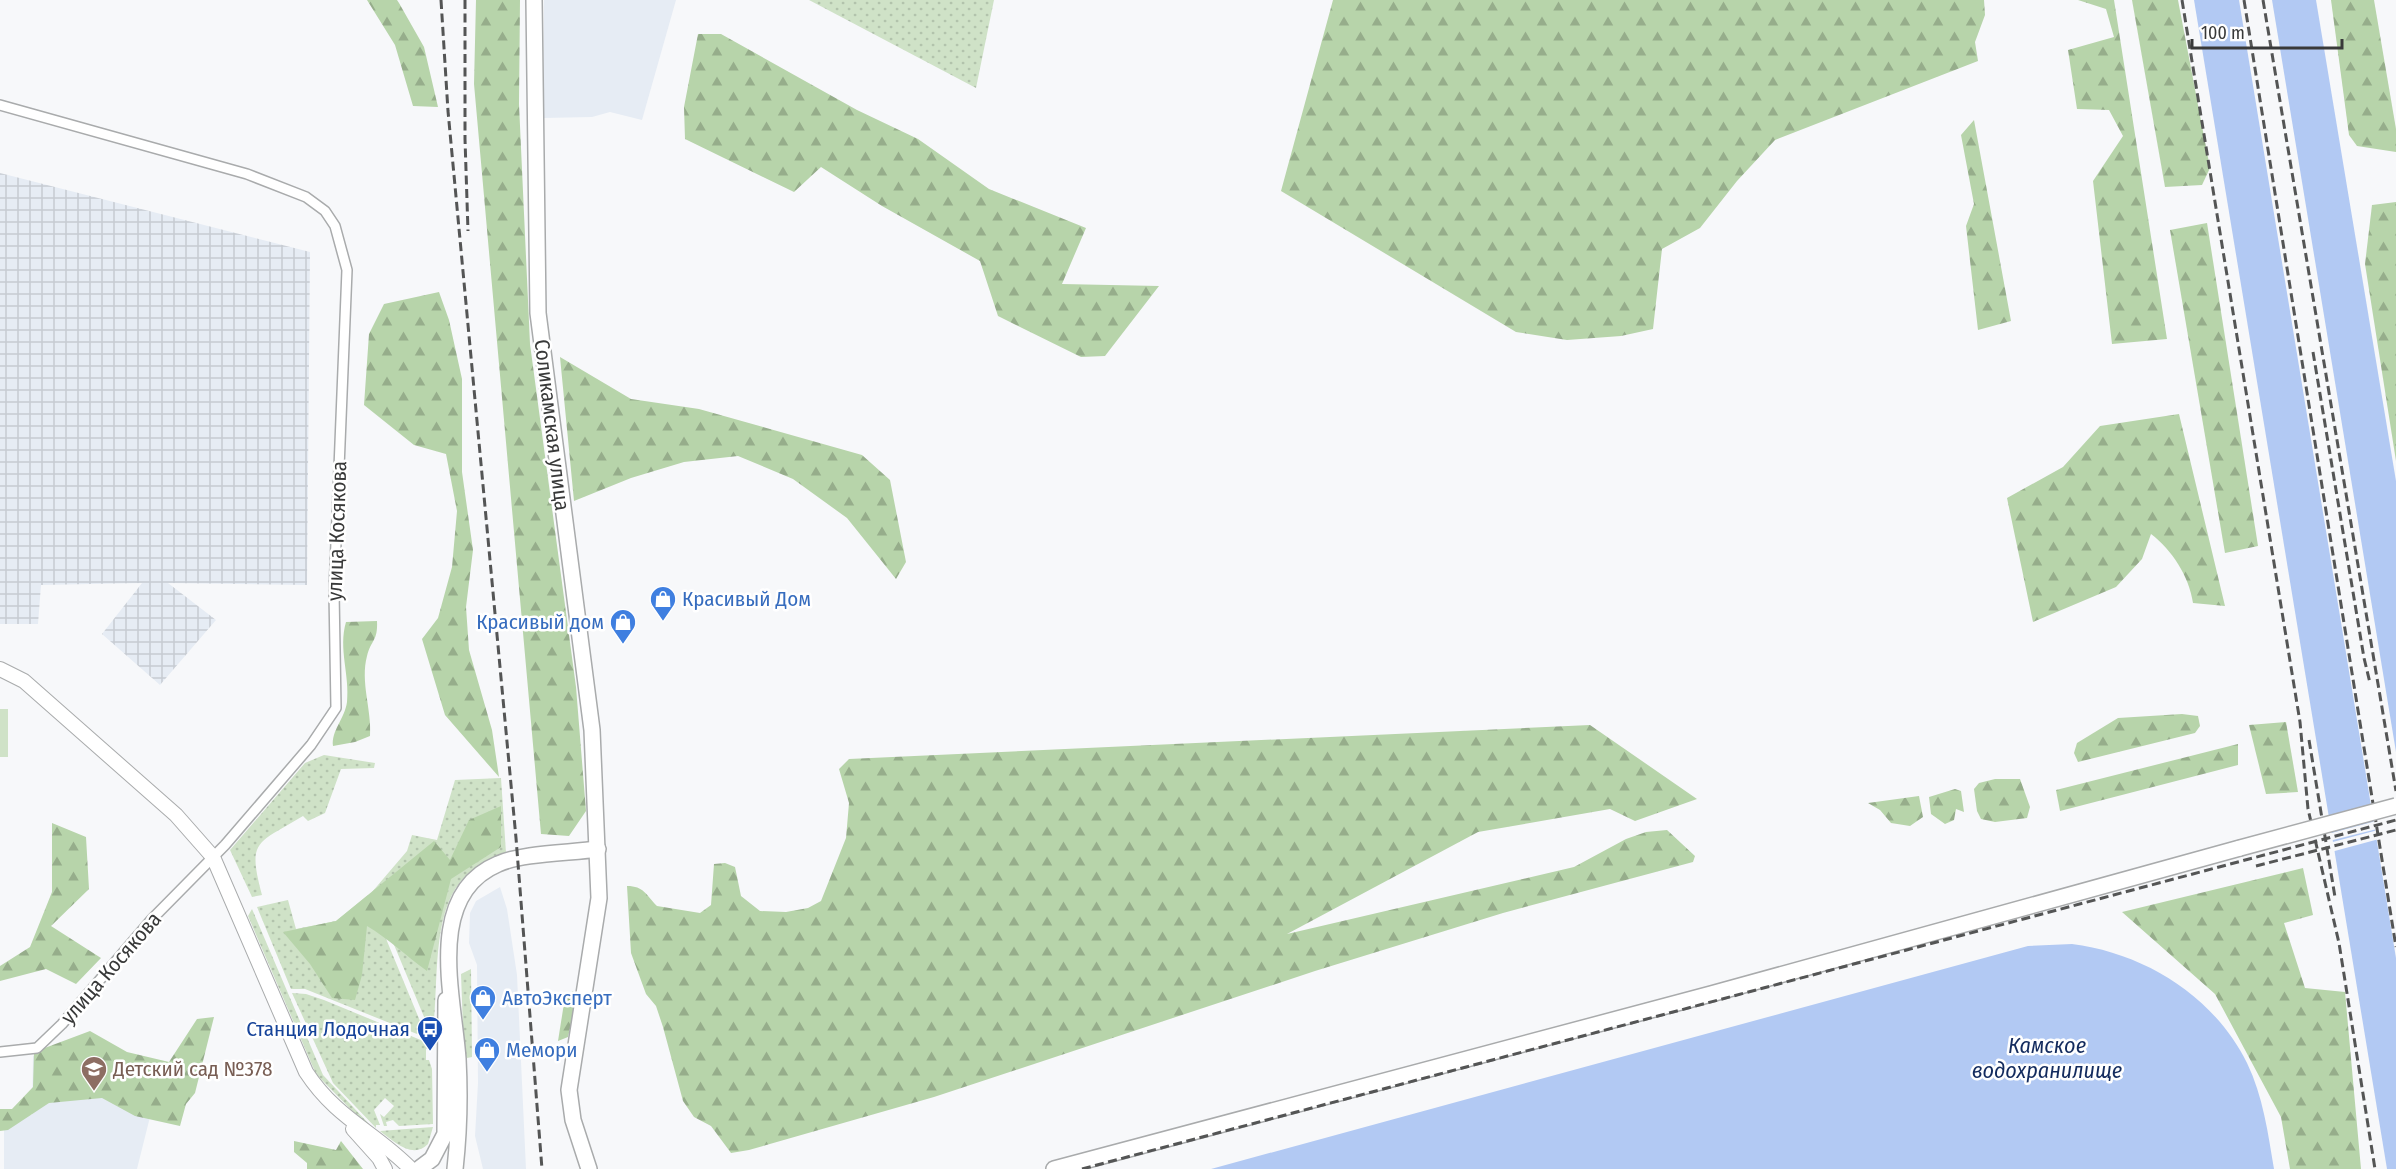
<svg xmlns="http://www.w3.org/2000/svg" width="2396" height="1169" viewBox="0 0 2396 1169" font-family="'Fira Sans Condensed',sans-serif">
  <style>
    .built { fill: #e6ecf4 }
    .industrial { fill: url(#industrial-grid) }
    .grass { fill: url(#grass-dots) }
    .forest { fill: url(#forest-firs) }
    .park { fill: #cfe2c7 }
    .water { fill: #b2c9f3 }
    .pier { fill: #f7f8fa }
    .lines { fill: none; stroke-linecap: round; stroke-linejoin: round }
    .street-casing { stroke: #a9abac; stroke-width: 12 }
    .secondary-casing { stroke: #a9abac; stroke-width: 16 }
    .primary-casing { stroke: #a9abac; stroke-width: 18 }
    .street { stroke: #fff; stroke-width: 9 }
    .secondary { stroke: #fff; stroke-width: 14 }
    .primary { stroke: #fff; stroke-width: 15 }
    .rail { stroke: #545555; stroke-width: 3; stroke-dasharray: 9 4.5; stroke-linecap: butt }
    .primary-bridge-casing { stroke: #a9abac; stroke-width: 18; stroke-linecap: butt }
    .primary-bridge { stroke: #fff; stroke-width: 15 }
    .labels { text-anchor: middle; stroke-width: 5; stroke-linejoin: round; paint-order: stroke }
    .street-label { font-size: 21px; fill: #383939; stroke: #fff }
    .shop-label { font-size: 21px; fill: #366cbe; stroke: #fff; text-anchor: start }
    .transit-label { font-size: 21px; fill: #164399; stroke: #fff; text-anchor: end }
    .education-label { font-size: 21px; fill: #785e54; stroke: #fff; text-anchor: start }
    .water-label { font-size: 22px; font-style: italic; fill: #132b5e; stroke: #fff }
  </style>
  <defs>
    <pattern id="industrial-grid" width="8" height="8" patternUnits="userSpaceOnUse" patternTransform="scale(1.5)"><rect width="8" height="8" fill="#e6ecf4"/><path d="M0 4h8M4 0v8" fill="none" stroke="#c6cbd2"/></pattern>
    <pattern id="grass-dots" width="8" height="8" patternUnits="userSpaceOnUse" patternTransform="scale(1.5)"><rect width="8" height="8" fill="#cfe2c7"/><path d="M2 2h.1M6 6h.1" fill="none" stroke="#b2c3ac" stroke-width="1.8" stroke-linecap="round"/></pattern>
    <pattern id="forest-firs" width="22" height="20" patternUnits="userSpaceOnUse" patternTransform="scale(1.5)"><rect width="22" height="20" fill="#b7d4aa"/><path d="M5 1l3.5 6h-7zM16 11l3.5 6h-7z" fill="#96ad8b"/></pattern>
  </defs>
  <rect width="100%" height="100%" fill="#f7f8fa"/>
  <!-- built -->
  <g class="built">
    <polygon points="544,0 676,0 642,120 610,112 592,117 543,118"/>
    <polygon points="500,887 507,909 517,975 526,1169 483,1169 475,1136 478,1083 477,965 469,943 470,913 476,901"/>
    <polygon points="63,1047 162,1069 137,1169 4,1169 4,1115 32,1115 33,1056"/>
  </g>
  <!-- industrial -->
  <polygon class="industrial" points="0,173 310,252 307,585 168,583 216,620 160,685 102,634 142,583 41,585 38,624 0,624"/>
  <!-- grass -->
  <g class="grass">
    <polygon points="809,0 994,0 976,88"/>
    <path d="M324 755 375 763 374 768 341 769 325 813 308 821 303 816C257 844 247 839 262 895L252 897 230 850 305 763Z"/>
    <path d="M501 778 506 853C493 859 477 866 466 876 429 909 440 991 432 1036L372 892 407 851 412 835 437 840 455 780Z"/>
    <polygon points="368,895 427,1038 305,989 291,989 257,907 288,900 296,929 336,921"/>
    <polygon points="252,909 323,1075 369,1124 367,1126 316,1074 248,916"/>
    <polygon points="471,969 472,1057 467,1058 464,1055 461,974"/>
    <polygon points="292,993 306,994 324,1000 428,1043 429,1047 426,1049 426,1060 429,1060 432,1069 433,1124 399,1126 393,1120 386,1122 387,1126 384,1126 380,1114 384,1117 394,1106 385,1098 374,1110 380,1125 376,1125 376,1128 333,1083"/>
    <path d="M433 1127 428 1144C413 1160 393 1141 380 1131Z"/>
  </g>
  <!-- forest -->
  <g class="forest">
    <polygon points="367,0 397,0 399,3 424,47 438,107 413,106 395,45"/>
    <polygon points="476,0 520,0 519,104 530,344 576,687 586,811 569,836 541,834 474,84"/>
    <polygon points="1333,0 1984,0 1985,15 1975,42 1978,61 1775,140 1737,181 1700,228 1662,249 1653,329 1621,336 1567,340 1516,332 1281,191"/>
    <polygon points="2078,0 2114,0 2167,339 2112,344 2093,181 2123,136 2109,110 2077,109 2068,50 2114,37 2106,9"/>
    <polygon points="2132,0 2178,0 2210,168 2202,185 2165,187"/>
    <polygon points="2331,0 2374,0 2396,129 2396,152 2357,146 2349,135"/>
    <polygon points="698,34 721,34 857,110 918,139 989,189 1086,228 1062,284 1159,286 1105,356 1081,357 998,316 980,261 882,206 821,167 794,192 685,139 684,107"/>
    <polygon points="1974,120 2011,321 1978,330 1966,226 1974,204 1961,135"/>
    <polygon points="2396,202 2396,461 2365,264 2372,205"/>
    <polygon points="2207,223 2258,546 2225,553 2170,230"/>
    <polygon points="439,292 449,320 462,379 462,472 473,550 466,607 469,650 492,730 499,777 445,715 422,639 438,618 452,567 457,511 446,454 414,445 364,405 369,334 384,304"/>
    <polygon points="560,357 631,399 699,409 862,455 890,480 906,562 896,579 847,518 793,479 738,456 684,462 631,478 574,501"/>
    <path d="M2179 414 2225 606 2193 603C2189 576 2172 550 2151 534L2142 559 2116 587 2033 622 2007 498 2063 467 2100 426Z"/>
    <path d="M377 621C378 641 371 640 367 656 360 682 372 710 370 736L355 742 333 746C331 731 345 718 347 702 350 675 338 649 346 622Z"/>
    <polygon points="2182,714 2198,716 2200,726 2195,733 2078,762 2074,753 2077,743 2118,718"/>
    <polygon points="2286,722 2298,792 2266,794 2249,725"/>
    <path d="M1590 725 1697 799 1635 821 1610 809 1478 832 1287 934 1574 867 1626 839 1646 832 1667 830 1695 856 1693 862 1503 913 1315 971 934 1097 749 1150 731 1153 711 1126 694 1117 683 1101 663 1027 656 1006 646 994 631 953 627 886C644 886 646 895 657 906L700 913 711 905 714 864 725 863 735 867 741 896 760 911 786 912 808 908 821 901 846 838 849 803 839 769 849 759Z"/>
    <polygon points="2238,744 2238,765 2060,811 2056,790"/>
    <polygon points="1995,779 2020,779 2030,807 2027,818 1995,822 1981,819 1977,811 1974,789 1979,783"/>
    <polygon points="1955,789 1961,791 1964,812 1956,809 1954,820 1945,824 1931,814 1929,797"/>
    <polygon points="1919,796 1923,817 1910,826 1891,823 1880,810 1868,803"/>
    <path d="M501 806V847L451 879 427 971C406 956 389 939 367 926L362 975 355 1000 332 998 310 964 283 932 336 921 434 841 450 860 469 820Z"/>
    <polygon points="52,823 86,837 89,889 51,926 101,958 76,984 46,969 0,981 0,966 30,947 52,892"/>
    <polygon points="2303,868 2313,915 2284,923 2305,988 2345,992 2361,1169 2290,1169 2281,1117 2215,994 2122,912"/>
    <polygon points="573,991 577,998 568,1037 558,1041 565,997"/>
    <polygon points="214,1017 195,1093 186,1104 180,1126 135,1116 102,1098 49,1103 8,1130 0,1131 0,1109 12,1109 33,1087 34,1052 90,1031 127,1052 169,1062 197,1019"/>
    <polygon points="294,1141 336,1150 341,1141 363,1169 307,1169 307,1163 294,1152"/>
  </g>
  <!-- park -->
  <rect class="park" x="0" y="709" width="8" height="48"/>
  <!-- water -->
  <g class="water">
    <polygon points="2194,0 2239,0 2396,958 2396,1169 2387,1169"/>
    <polygon points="2272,0 2316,0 2396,481 2396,752"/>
    <path d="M2072 944C2144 953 2214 996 2247 1063 2263 1096 2268 1133 2274 1169H1211L2028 946Z"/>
  </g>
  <!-- pier -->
  <g class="pier">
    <polygon points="2376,821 2377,829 2329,841 2328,834"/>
    <polygon points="2378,830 2379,839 2331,852 2329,843"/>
  </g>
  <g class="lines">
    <!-- street casing -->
    <g class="street-casing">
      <polyline id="street" points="0,105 247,174 306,197 325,211 335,226 347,270 334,592 336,708 311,745 225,845 152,919 62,1024 37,1048 0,1052"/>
    </g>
    <!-- secondary casing -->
    <g class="secondary-casing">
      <g id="secondary">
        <path d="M0 669 24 681 176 815 213 857 306 1072C336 1118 373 1131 410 1168"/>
        <polyline points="353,1129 379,1158 385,1169"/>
      </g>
    </g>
    <!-- primary casing -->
    <g class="primary-casing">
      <g id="primary">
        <polyline points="534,0 538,313 592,730 599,898 569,1090 573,1120 589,1169"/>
        <polyline points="420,1168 432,1159 445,1134 446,1000"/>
        <path d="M455 1169C459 1133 460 1096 458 1059 454 998 424 895 498 864 522 853 570 853 598 849"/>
        <polyline points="1054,1169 1711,994 2240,848"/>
      </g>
    </g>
    <!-- street -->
    <use href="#street" class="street"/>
    <!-- secondary -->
    <use href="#secondary" class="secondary"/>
    <!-- primary -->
    <use href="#primary" class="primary"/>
    <!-- rail -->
    <g class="rail">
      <polyline points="441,0 448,111 516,838 542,1169"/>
      <polyline points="465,0 465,139 468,231"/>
      <polyline points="2182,0 2300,722 2308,809 2339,943 2375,1169"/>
      <polyline points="2244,0 2396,947"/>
      <polyline points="2263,0 2396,791"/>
      <polyline points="2313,352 2364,658 2370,683"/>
      <polyline points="2309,740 2335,897"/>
      <polyline points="2256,866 2396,830"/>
      <polyline points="1082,1169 2396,820"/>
    </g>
    <!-- primary-bridge casing -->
    <g class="primary-bridge-casing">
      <polyline id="primary-bridge" points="2240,848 2396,806"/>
    </g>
    <!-- primary-bridge -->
    <use href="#primary-bridge" class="primary-bridge"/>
  </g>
  <!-- icons -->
  <defs>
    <g id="shop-pin" transform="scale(1.35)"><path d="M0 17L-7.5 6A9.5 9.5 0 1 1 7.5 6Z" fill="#3f7fe0" stroke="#fff"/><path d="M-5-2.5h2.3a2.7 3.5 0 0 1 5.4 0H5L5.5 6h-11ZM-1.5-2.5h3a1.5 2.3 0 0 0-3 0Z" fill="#fff"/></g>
    <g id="bus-pin" transform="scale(1.35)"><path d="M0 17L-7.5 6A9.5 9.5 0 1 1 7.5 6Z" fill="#1a4fb4" stroke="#fff"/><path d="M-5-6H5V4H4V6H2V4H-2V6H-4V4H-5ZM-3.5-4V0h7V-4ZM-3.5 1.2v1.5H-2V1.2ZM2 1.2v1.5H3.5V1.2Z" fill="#fff"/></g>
    <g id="school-pin" transform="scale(1.35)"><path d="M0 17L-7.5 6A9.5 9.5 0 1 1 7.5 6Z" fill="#8d6e63" stroke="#fff"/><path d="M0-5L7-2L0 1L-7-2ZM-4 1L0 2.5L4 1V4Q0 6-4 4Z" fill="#fff"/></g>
  </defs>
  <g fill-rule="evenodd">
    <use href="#shop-pin" x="663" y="599"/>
    <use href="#shop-pin" x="623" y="622"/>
    <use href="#shop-pin" x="483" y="998"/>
    <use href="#bus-pin" x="430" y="1029"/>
    <use href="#shop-pin" x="487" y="1050"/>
    <use href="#school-pin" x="94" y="1069"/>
  </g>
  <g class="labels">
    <!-- street labels -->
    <g class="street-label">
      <text transform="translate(552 425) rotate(83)" y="7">Соликамская улица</text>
      <text transform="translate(337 531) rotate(-88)" y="7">улица Косякова</text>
      <text transform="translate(111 968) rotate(-49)" y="7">улица Косякова</text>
    </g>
    <!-- shop labels -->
    <g class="shop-label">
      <text x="682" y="606">Красивый Дом</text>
      <text x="604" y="629" text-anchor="end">Красивый дом</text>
      <text x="502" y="1005">АвтоЭксперт</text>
      <text x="506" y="1057">Мемори</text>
    </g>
    <!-- transit labels -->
    <g class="transit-label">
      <text x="410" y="1036">Станция Лодочная</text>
    </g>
    <!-- education labels -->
    <g class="education-label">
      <text x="113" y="1076">Детский сад №378</text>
    </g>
    <!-- water labels -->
    <g class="water-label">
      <text x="2047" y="1053">Камское<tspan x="2047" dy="25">водохранилище</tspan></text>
    </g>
  </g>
  <!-- scale -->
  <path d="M2192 39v9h150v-9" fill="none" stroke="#383939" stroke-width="3"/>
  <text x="2201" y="39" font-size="18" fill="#383939" stroke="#ffffff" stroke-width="4.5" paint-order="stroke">100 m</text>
</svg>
